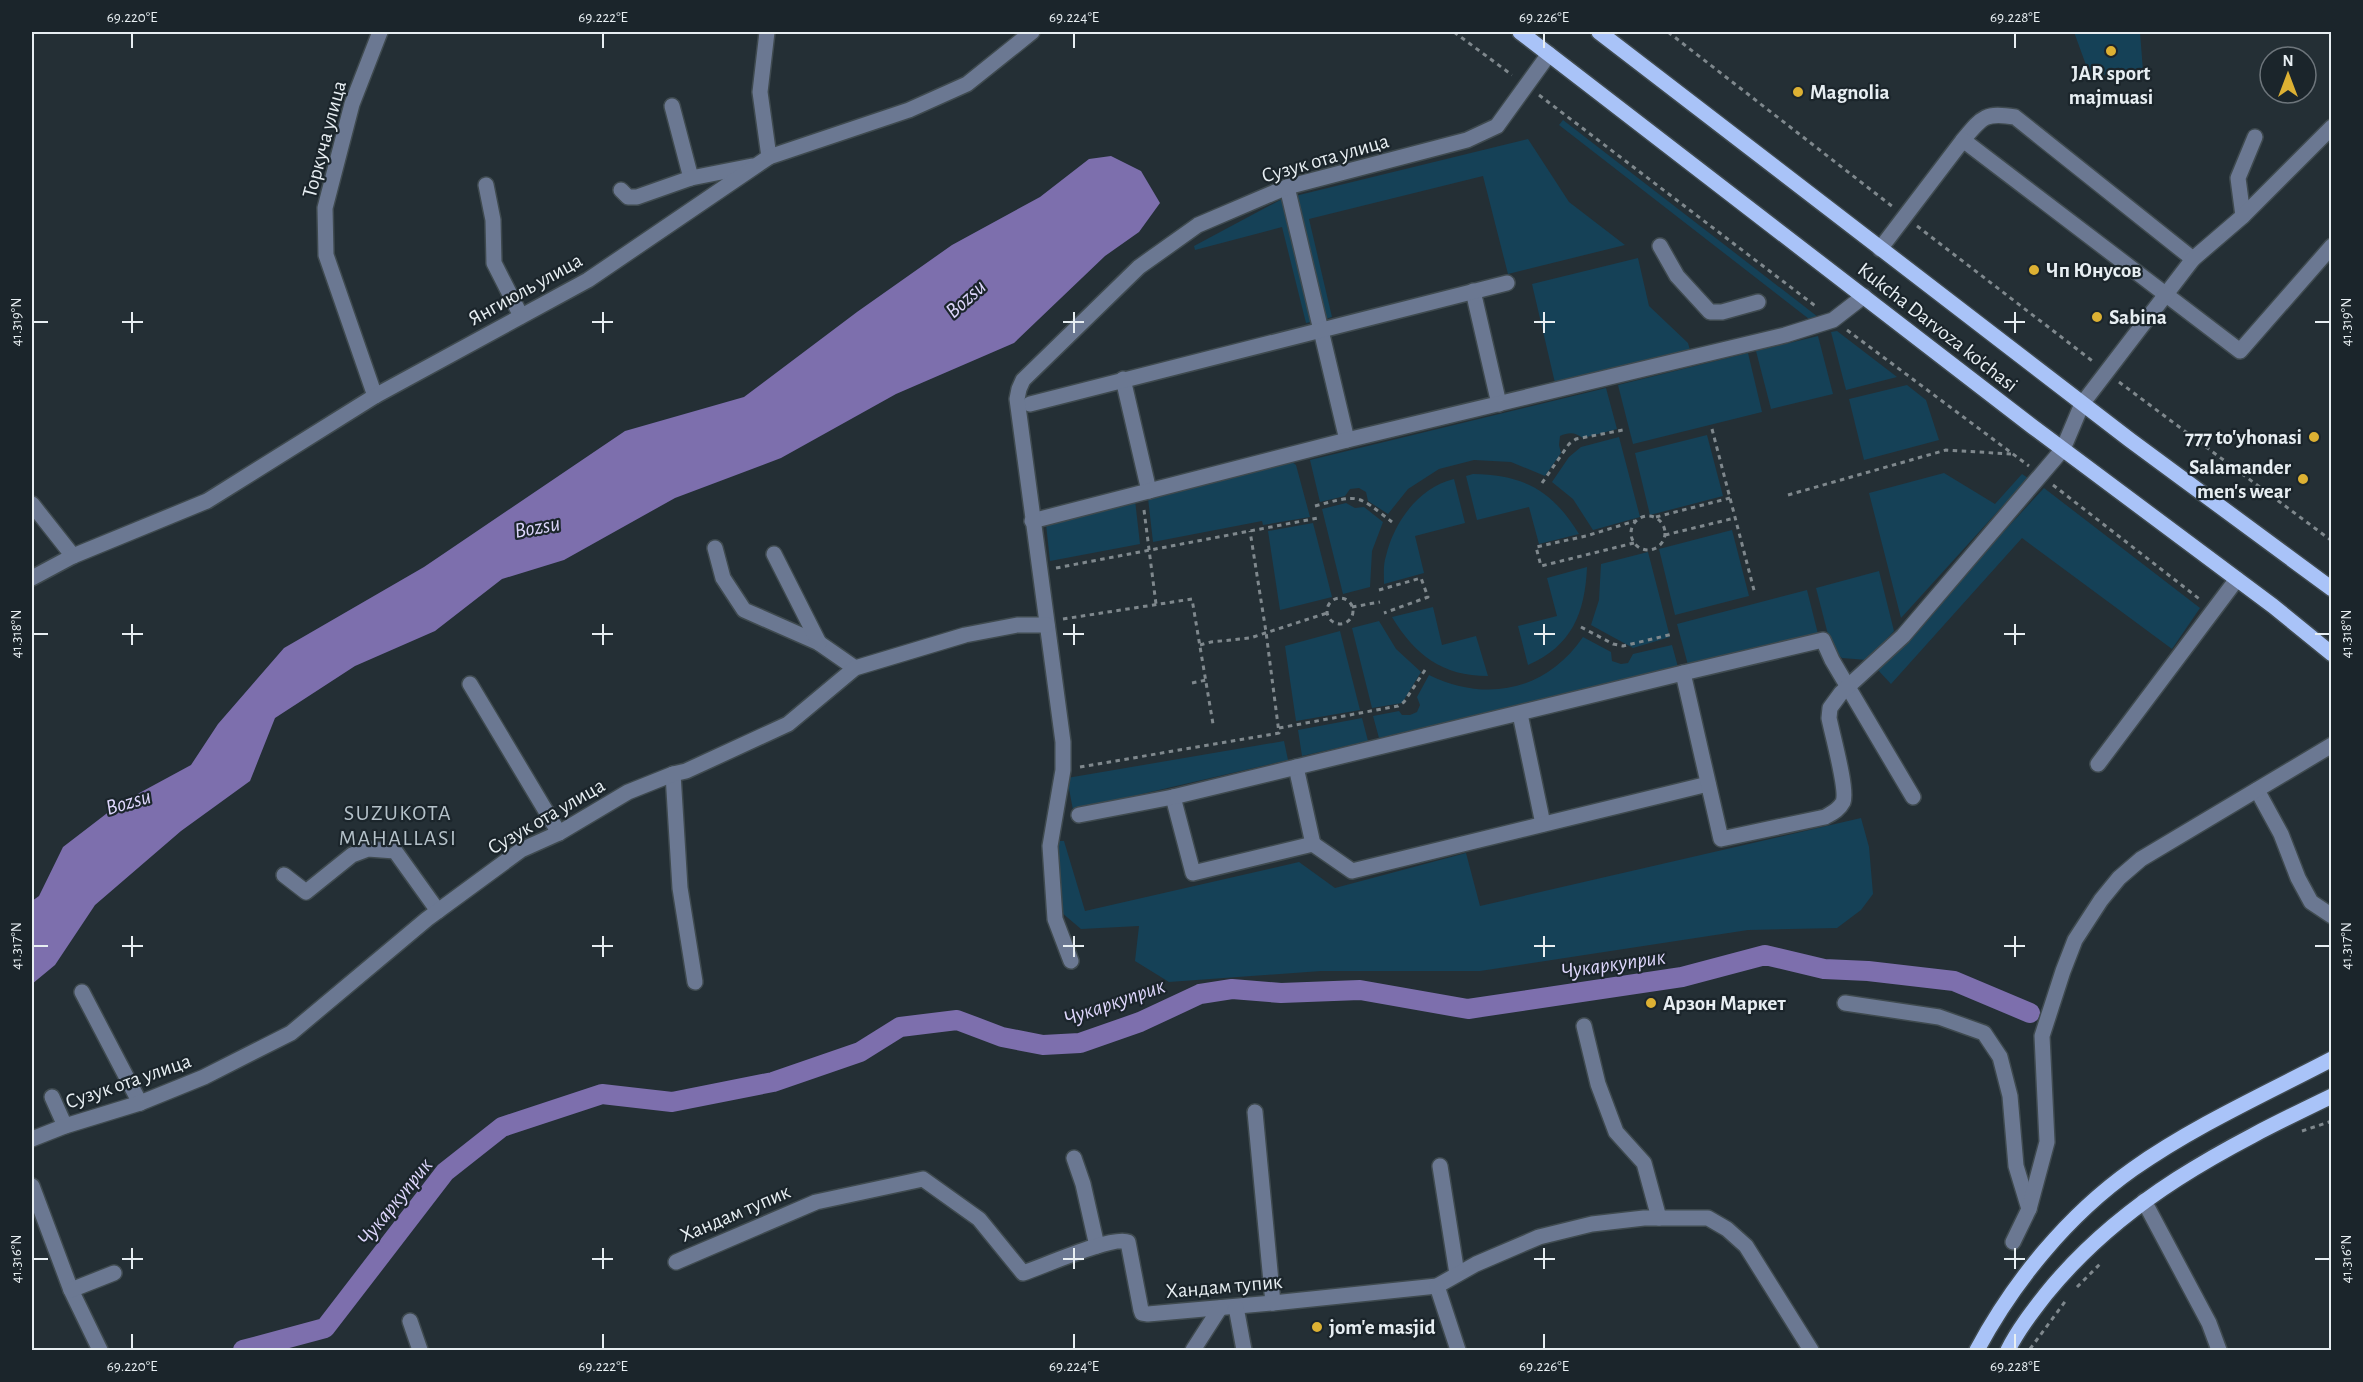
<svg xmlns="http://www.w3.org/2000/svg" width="2363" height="1382" viewBox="0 0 2363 1382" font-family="'Alegreya Sans',sans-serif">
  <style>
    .green { fill: #154157 }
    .water { fill: #7d6fad }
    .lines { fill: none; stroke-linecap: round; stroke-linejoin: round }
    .canal { stroke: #7d6fad; stroke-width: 20 }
    .minor-casing { stroke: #3f4a4f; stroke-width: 18 }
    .major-casing { stroke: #3f4a4f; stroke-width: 18 }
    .path { stroke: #7f888d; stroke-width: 3; stroke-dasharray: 4.5 4.5; stroke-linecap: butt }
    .minor { stroke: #6b7892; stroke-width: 15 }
    .major { stroke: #a9c3f8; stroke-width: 15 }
    .ticks { fill: none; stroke: #e7eef2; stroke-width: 2 }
    .poi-dot { fill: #ddb133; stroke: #1b252b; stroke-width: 2 }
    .labels { text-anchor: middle; stroke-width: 4.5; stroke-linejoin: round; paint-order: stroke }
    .poi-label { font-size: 21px; font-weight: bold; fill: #e7eef2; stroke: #1b252b; text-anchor: start }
    .street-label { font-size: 21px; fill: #e7eef2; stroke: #1b252b }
    .water-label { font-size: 22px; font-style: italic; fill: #ddd6fb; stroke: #1b252b }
    .neighbourhood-label { font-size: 22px; letter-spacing: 1.5px; fill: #b4c1c9; stroke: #1b252b }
    .neatline { fill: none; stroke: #e7eef2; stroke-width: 2 }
    .ticks-label { font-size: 15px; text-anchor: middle; fill: #e7eef2 }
  </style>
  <rect width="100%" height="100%" fill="#242f35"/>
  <!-- green -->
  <g class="green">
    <polygon points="2074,32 2140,32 2143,71 2090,76"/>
    <polygon points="1563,120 1818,317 1809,319 1559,125"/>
    <polygon points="1528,139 1569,202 1625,245 1508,274 1483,176 1309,219 1332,317 1326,319 1295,196"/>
    <polygon points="1282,199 1311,322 1306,323 1282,227 1195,250 1194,246"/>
    <polygon points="1638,258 1649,306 1688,343 1690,350 1555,383 1532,284"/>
    <polygon points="1837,331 1897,377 1846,390 1831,332"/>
    <polygon points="1818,336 1833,394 1771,409 1756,351"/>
    <polygon points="1748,353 1762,412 1633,444 1618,385"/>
    <polygon points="1907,385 1926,400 1939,440 1864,460 1849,399"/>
    <path d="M1606 388 1617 429 1583 438C1575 432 1569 432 1560 436L1559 445 1561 453 1545 476 1511 462 1474 460 1439 469 1408 489 1388 514 1368 501 1366 492 1359 488 1350 489 1345 496 1320 502 1310 460Z"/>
    <polygon points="1707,435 1723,496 1650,515 1635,453"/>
    <polygon points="1619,437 1640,517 1593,530 1573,499 1552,482 1569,457 1581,447"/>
    <polygon points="1291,461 1296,465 1310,517 1263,525 1262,521 1153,542 1148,498"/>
    <polygon points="1944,473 1995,504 2022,474 2028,478 1901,618 1869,493"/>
    <path d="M1473 474C1524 475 1552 490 1579 534L1539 544 1529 507 1477 520 1466 476Z"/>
    <path d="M1454 479 1465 523 1415 536 1424 573 1384 584C1384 575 1383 565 1386 556 1394 522 1419 487 1454 479Z"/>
    <polygon points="2044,488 2200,608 2172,649 2022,538 1891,684 1877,669"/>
    <polygon points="1135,500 1140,544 1050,561 1046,524"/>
    <polygon points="1346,503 1355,508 1364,507 1383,522 1372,551 1370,587 1343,594 1322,509"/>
    <polygon points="1313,523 1332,597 1280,610 1268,531"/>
    <polygon points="1732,530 1749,596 1675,615 1659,549"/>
    <polygon points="1648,552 1670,637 1633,648 1591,625 1599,600 1601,564"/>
    <path d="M1587 567C1585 613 1572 646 1528 665L1518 626 1557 616 1547 578Z"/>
    <polygon points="1879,571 1894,631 1867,660 1842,658 1832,650 1816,588"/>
    <polygon points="1807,590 1818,634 1688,665 1677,624"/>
    <path d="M1433 607 1442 645 1476 636 1488 676C1442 676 1415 655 1392 617Z"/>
    <polygon points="1379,621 1396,649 1421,672 1402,703 1372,708 1352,628"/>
    <polygon points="1340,631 1360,710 1296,721 1285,646"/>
    <path d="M1583 637 1611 652 1612 661 1621 664 1628 663 1633 654 1672 645 1678 667 1379 738 1373 716 1399 711 1402 715H1410L1417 712 1420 705 1417 697 1429 675C1487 703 1546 691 1583 637Z"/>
    <polygon points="1362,718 1368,741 1302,756 1298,730"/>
    <polygon points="1284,741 1288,760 1073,810 1067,778"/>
    <polygon points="1861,818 1869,847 1873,894 1861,910 1837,928 1748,930 1480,971 1321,971 1169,982 1135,961 1139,926 1081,929 1061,912 1054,841 1064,841 1085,911 1299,862 1335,888 1466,853 1480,906"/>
  </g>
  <!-- water -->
  <polygon class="water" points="1111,156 1141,171 1160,203 1139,232 1105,256 1014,343 896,394 781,458 675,498 564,560 502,579 435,631 355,666 275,718 250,781 181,831 95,905 55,965 32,984 32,901 39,896 63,847 119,804 191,765 218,724 284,648 424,567 625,431 744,397 857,312 952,245 1040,197 1089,159"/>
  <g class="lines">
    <!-- canal -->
    <polyline class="canal" points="243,1350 325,1328 445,1172 502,1127 602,1094 672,1102 773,1082 860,1052 900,1027 957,1020 1002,1037 1043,1045 1080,1043 1140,1022 1200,994 1232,989 1281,993 1360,990 1468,1009 1682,977 1765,955 1824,969 1868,971 1954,981 2030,1013"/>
    <!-- minor casing -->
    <g class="minor-casing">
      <g id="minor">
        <polyline points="767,32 760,92 769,157"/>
        <polyline points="672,106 691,178"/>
        <path d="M1963 140C1982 117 1985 112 2015 117L2193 259"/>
        <polyline points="486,185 493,220 494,263 521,316"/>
        <polyline points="1287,187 1347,440"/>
        <polyline points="621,190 628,197 637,197 691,178 752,166"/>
        <polyline points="2243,216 2238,178 2255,137"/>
        <polyline points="1660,246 1677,276 1710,312 1722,312 1758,302"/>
        <polyline points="1880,249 1963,140 2240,351 2332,246"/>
        <polyline points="1473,291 1499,404"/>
        <polyline points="1123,379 1149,491"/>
        <polyline points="375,396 326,255 325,208 352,104 380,32"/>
        <polyline points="1030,404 1507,283"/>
        <polyline points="32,504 73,556"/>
        <polyline points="1032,521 1347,440 1785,335 1833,320 1864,296"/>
        <polyline points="715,548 723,578 744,610 819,643 855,668"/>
        <polyline points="774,554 819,643"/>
        <polyline points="32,578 73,556 207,501 375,396 588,280 769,157 909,110 967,84 1032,32"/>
        <polyline points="1683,673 1823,640 1832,660 1913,797"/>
        <polyline points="470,684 559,833"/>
        <polyline points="1520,714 1543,824"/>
        <polyline points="2098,764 2237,579"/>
        <polyline points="1296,767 1313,844"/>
        <polyline points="673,774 680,888 695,982"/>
        <polyline points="2257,790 2281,834 2298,878 2311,902 2332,916"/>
        <polyline points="1173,797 1193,873 1313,844 1352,871 1708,784"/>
        <path d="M1079 815 1173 797 1683 673 1721 839 1825 817C1832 813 1839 810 1843 802 1848 790 1832 734 1829 718L1830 708 1841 693 1903 636 2063 449 2082 404 2193 259 2243 216 2332 127"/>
        <polyline points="284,875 306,892 352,855 368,849 395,851 438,911"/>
        <polyline points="1071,961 1055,919 1050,846 1063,770 1063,742 1017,399 1019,389 1023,380 1139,267 1198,225 1287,187 1467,140 1497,126 1549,54"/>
        <polyline points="82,992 140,1103"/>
        <polyline points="1845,1003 1939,1017 1984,1033 2000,1057 2010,1096 2016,1166 2029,1209"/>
        <polyline points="1584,1026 1598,1084 1616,1132 1644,1163 1659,1218"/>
        <polyline points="52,1097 65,1126"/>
        <polyline points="1255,1112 1273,1303"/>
        <polyline points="32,1139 65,1126 140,1103 204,1077 291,1033 427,919 521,850 559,833 628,792 673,774 686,771 788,724 855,668 965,635 1017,625 1047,625"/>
        <polyline points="1074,1158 1083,1184 1097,1246"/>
        <polyline points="1440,1166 1457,1274"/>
        <polyline points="32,1186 71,1290 100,1350"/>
        <polyline points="2144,1201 2209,1323 2219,1350"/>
        <polyline points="2013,1242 2029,1209 2047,1142 2042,1036 2063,971 2075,940 2101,900 2119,878 2141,859 2332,745"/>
        <path d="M676 1262 816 1202 923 1179 979 1219 1023 1273C1042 1267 1113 1235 1128 1242L1141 1310 1142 1313 1148 1314 1273 1303 1437 1286 1476 1264 1539 1237 1592 1224 1644 1218H1708L1727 1229 1746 1246 1811 1350"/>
        <polyline points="1437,1286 1458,1350"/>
        <polyline points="71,1290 114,1273"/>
        <polyline points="1236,1307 1244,1350"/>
        <polyline points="410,1321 420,1350"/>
        <polyline points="1193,1350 1220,1308"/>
      </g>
    </g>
    <!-- major casing -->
    <g class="major-casing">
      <g id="major">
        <polyline points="1520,32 2033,427 2273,606 2332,654"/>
        <polyline points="1599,32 2130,440 2332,589"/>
        <path d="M1977 1350C2014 1281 2068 1215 2133 1169 2194 1126 2265 1094 2332 1059"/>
        <path d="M2008 1350C2018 1330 2032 1312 2046 1294 2123 1199 2224 1148 2332 1096"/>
      </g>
    </g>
    <!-- path -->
    <g class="path">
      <polyline points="1454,32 1512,75"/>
      <polyline points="1668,32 1893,207"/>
      <polyline points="1539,95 1818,308"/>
      <polyline points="1917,226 2095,363"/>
      <polyline points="1847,330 2029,466"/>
      <polyline points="2119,382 2332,541"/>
      <polyline points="1712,429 1755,594"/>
      <polyline points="1542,483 1569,444 1576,439 1623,430"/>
      <polyline points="2053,485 2202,601"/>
      <polyline points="1788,495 1946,450 2011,454"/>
      <path d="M1315 506C1360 494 1356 494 1392 522"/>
      <polyline points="1144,510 1156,604"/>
      <circle cx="1648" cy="533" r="17"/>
      <polyline points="1656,517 1730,498"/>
      <polyline points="1665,535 1735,518"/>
      <polyline points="1634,543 1541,566 1536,547 1586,536 1635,521"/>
      <polyline points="1056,568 1318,518"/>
      <polyline points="1379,590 1421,578 1428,597 1384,613"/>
      <circle cx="1340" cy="611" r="13"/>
      <polyline points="1352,607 1380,602"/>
      <polyline points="1063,619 1192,599 1213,724"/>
      <polyline points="1581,627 1613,644 1623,646 1673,634"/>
      <polyline points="1200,645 1211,642 1250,638 1327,613"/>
      <polyline points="1192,683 1206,680"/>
      <polyline points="1279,728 1398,706 1404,702 1427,667"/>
      <polyline points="1080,767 1279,733 1266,632 1250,531"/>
      <polyline points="2302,1131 2332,1121"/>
      <polyline points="2077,1287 2100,1264"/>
      <polyline points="2030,1349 2067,1299"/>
    </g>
    <!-- minor -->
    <use href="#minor" class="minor"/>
    <!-- major -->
    <use href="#major" class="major"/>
  </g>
  <!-- ticks -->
  <path class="ticks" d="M132 33V48M603 33V48M1074 33V48M1544 33V48M2015 33V48M132 312V333M603 312V333M1074 312V333M1544 312V333M2015 312V333M33 322H48M122 322H143M592 322H613M1063 322H1084M1534 322H1555M2004 322H2025M2315 322H2330M132 624V645M603 624V645M1074 624V645M1544 624V645M2015 624V645M33 634H48M122 634H143M592 634H613M1063 634H1084M1534 634H1555M2004 634H2025M2315 634H2330M132 936V957M603 936V957M1074 936V957M1544 936V957M2015 936V957M33 946H48M122 946H143M592 946H613M1063 946H1084M1534 946H1555M2004 946H2025M2315 946H2330M132 1248V1269M603 1248V1269M1074 1248V1269M1544 1248V1269M2015 1248V1269M33 1259H48M122 1259H143M592 1259H613M1063 1259H1084M1534 1259H1555M2004 1259H2025M2315 1259H2330M132 1334V1349M603 1334V1349M1074 1334V1349M1544 1334V1349M2015 1334V1349"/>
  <!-- markers -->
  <g class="poi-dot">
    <circle cx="2111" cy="51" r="6"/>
    <circle cx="1798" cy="92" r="6"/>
    <circle cx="2034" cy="270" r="6"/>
    <circle cx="2097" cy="317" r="6"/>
    <circle cx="2314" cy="437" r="6"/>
    <circle cx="2303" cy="479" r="6"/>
    <circle cx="1651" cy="1003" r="6"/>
    <circle cx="1317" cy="1327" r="6"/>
  </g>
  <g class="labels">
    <!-- poi labels -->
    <g class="poi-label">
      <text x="2111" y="80" text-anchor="middle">JAR sport<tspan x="2111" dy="24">majmuasi</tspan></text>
      <text x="1810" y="99">Magnolia</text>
      <text x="2046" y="277">Чп Юнусов</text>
      <text x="2109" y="324">Sabina</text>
      <text x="2302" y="444" text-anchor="end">777 to'yhonasi</text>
      <text x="2291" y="474" text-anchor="end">Salamander<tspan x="2291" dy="24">men's wear</tspan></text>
      <text x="1663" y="1010">Арзон Маркет</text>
      <text x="1329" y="1334">jom'e masjid</text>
    </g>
    <!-- street labels -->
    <g class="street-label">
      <text transform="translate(324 139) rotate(-75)" y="7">Торкуча улица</text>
      <text transform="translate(1325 158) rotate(-16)" y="7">Сузук ота улица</text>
      <text transform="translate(525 289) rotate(-29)" y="7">Янгиюль улица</text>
      <text transform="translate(1938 327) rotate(38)" y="7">Kukcha Darvoza ko'chasi</text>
      <text transform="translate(546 816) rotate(-30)" y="7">Сузук ота улица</text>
      <text transform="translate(128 1081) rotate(-19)" y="7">Сузук ота улица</text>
      <text transform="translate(735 1213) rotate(-23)" y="7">Хандам тупик</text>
      <text transform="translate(1224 1286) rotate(-5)" y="7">Хандам тупик</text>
    </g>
    <!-- water labels -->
    <g class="water-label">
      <text transform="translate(965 298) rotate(-42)" y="8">Bozsu</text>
      <text transform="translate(537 526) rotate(-10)" y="8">Bozsu</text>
      <text transform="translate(128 801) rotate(-16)" y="8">Bozsu</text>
      <text transform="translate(1613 963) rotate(-8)" y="8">Чукаркуприк</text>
      <text transform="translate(1114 1001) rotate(-19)" y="8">Чукаркуприк</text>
      <text transform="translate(394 1201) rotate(-51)" y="8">Чукаркуприк</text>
    </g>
    <!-- neighbourhood labels -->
    <g class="neighbourhood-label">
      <text x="398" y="820">SUZUKOTA<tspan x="398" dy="25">MAHALLASI</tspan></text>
    </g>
  </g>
  <!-- border -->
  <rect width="2363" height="1382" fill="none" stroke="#1b252b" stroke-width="66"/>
  <!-- north arrow -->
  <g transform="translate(2288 75)"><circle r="28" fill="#1b252b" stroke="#6d757b" stroke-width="1.5"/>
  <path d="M0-4.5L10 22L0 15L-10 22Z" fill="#ddb133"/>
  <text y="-9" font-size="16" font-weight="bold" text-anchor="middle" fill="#e7eef2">N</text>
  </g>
  <rect x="33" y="33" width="2297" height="1316" class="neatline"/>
  <g class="ticks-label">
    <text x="132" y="22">69.220°E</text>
    <text x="603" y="22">69.222°E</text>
    <text x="1074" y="22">69.224°E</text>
    <text x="1544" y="22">69.226°E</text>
    <text x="2015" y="22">69.228°E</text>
    <text transform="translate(16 322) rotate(-90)" y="5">41.319°N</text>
    <text transform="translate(2346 322) rotate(-90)" y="5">41.319°N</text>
    <text transform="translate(16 634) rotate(-90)" y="5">41.318°N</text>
    <text transform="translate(2346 634) rotate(-90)" y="5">41.318°N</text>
    <text transform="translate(16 946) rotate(-90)" y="5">41.317°N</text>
    <text transform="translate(2346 946) rotate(-90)" y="5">41.317°N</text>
    <text transform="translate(16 1259) rotate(-90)" y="5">41.316°N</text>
    <text transform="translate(2346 1259) rotate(-90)" y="5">41.316°N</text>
    <text x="132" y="1371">69.220°E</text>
    <text x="603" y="1371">69.222°E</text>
    <text x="1074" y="1371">69.224°E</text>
    <text x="1544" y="1371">69.226°E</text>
    <text x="2015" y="1371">69.228°E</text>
  </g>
</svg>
